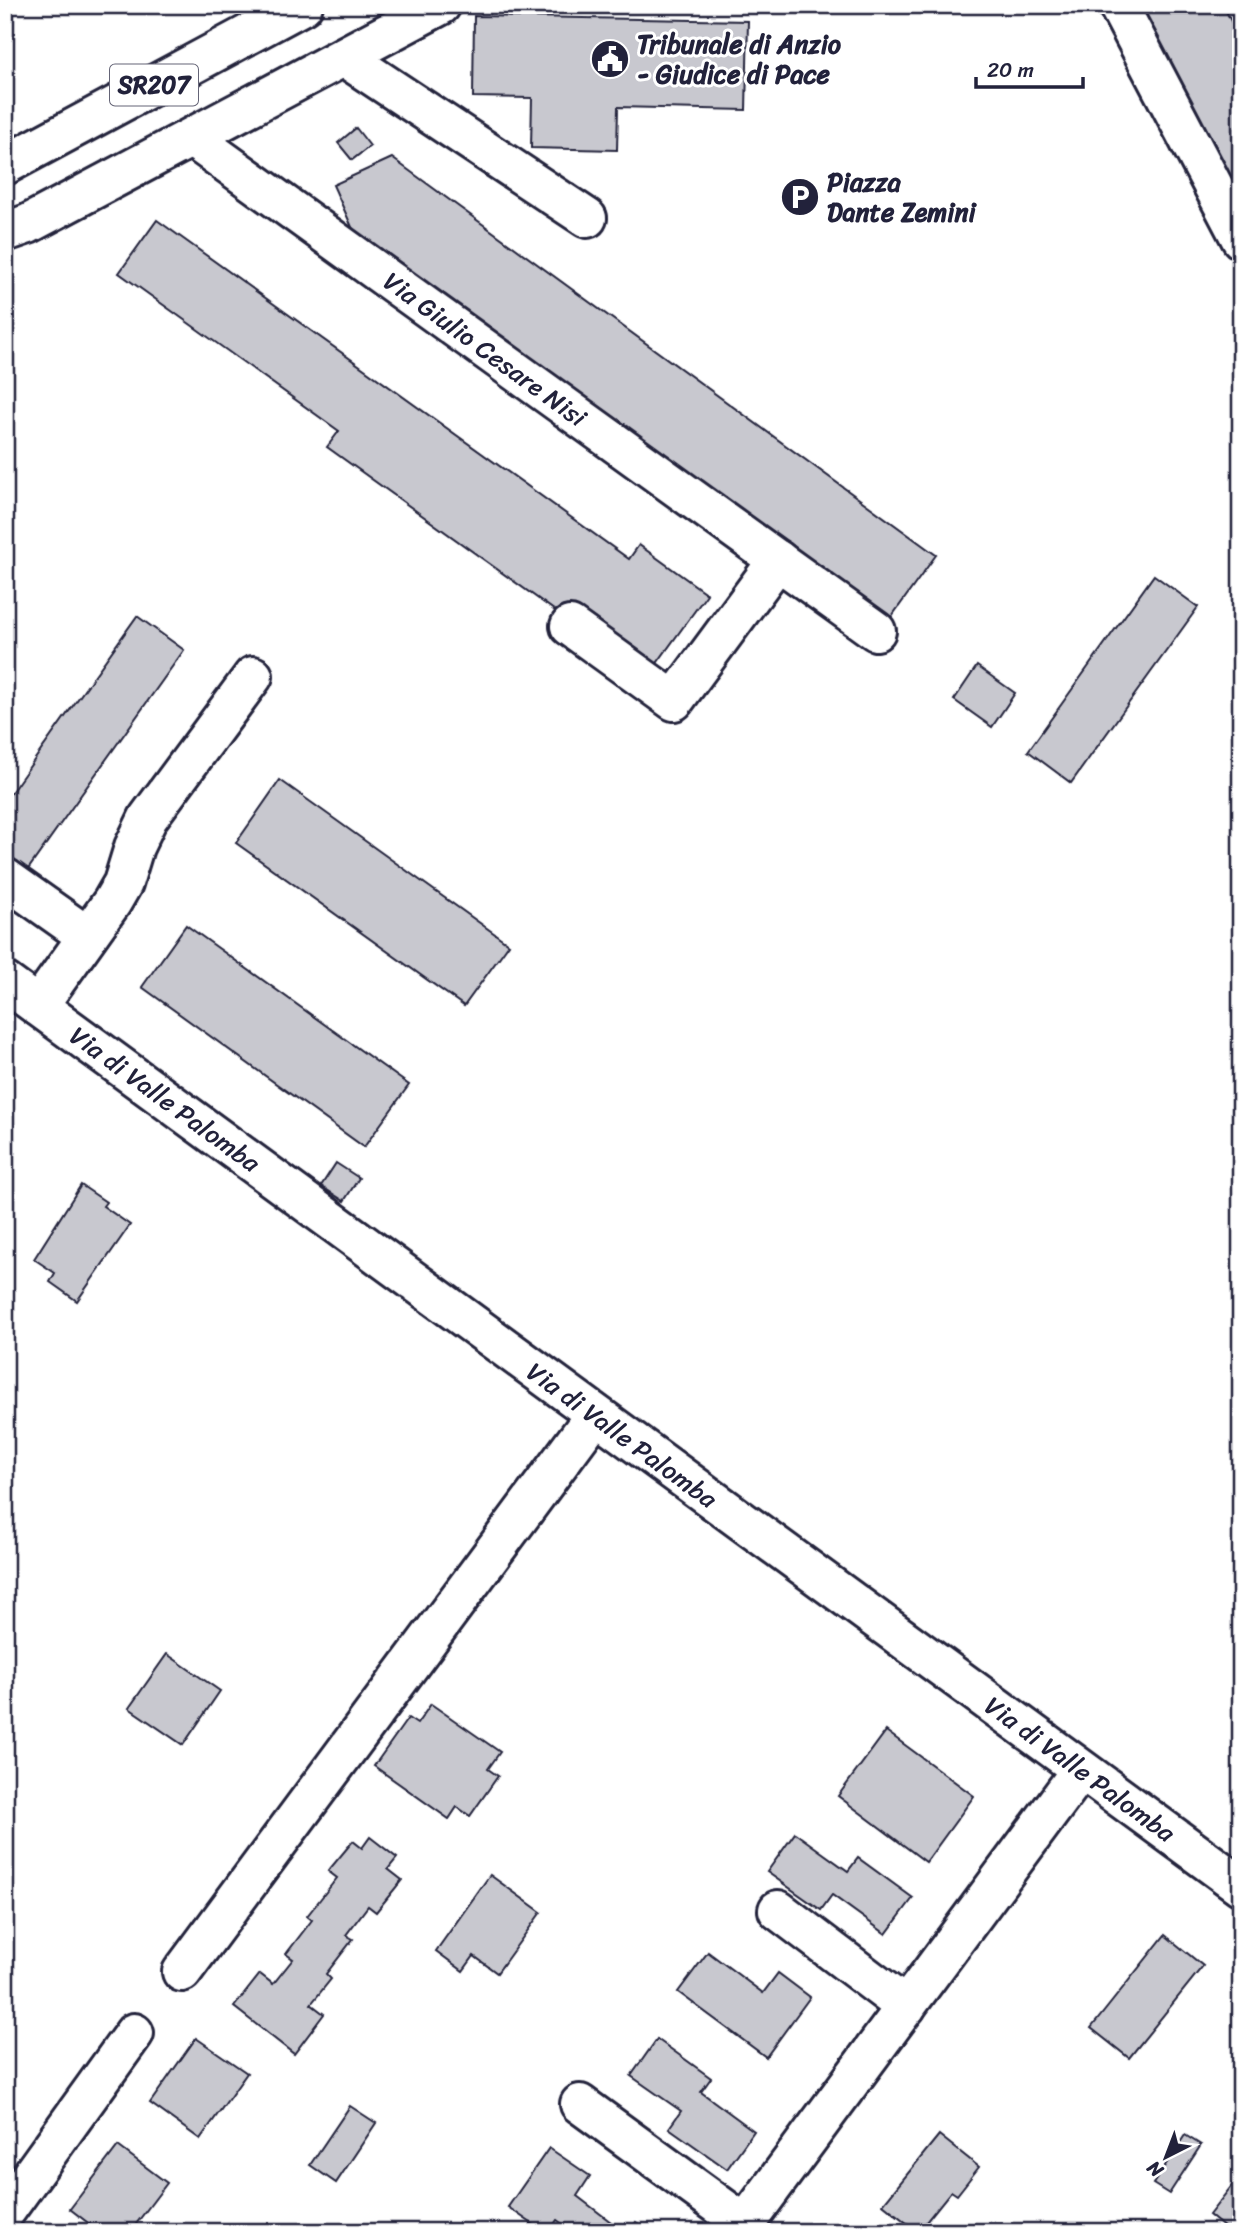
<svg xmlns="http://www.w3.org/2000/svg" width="1246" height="2237" viewBox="0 0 1246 2237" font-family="Sriracha,sans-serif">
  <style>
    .building { fill: #c8c8cf; stroke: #22223b; stroke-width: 2 }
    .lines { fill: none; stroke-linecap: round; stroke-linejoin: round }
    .minor-casing { stroke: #22223b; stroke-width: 44 }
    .primary-casing { stroke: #22223b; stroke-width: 44 }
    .minor { stroke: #fff; stroke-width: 38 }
    .primary { stroke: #fff; stroke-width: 38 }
    .labels { text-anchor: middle; stroke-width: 6; stroke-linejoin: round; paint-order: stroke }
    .shield { fill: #fff; stroke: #646476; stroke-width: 2 }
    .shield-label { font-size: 24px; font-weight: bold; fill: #22223b }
    .poi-label { font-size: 26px; font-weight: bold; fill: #22223b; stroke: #fff; text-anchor: start }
    .street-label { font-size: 26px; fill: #22223b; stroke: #fff }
  </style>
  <rect width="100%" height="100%" fill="#fff"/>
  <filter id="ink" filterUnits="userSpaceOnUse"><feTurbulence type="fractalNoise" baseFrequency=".0143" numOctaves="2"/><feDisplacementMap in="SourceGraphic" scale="14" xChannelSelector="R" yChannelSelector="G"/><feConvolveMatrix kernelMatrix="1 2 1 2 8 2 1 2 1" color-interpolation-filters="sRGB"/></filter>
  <g filter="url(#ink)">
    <!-- building -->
    <g class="building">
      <polygon points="1134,5 1223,5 1241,41 1241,189 1231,194"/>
      <polygon points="474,16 748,21 746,110 618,107 617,150 531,148 532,98 473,97"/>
      <polygon points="356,128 370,146 352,160 338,143"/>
      <polygon points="392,158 936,555 884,627 360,245 333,185"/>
      <polygon points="157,220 629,559 639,545 707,594 647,677 327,447 339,431 119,273"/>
      <polygon points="1154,575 1198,607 1071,783 1028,751"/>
      <polygon points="137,616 184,650 19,882 5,872 5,801"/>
      <polygon points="977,666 1015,693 992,727 954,700"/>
      <polygon points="280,780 509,944 464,1006 236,843"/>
      <polygon points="186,925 409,1085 364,1147 142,987"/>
      <polygon points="336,1163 359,1178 344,1201 321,1186"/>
      <polygon points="81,1185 106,1202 103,1206 130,1225 77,1301 50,1282 55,1273 34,1259"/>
      <polygon points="167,1654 220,1691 183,1745 129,1708"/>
      <polygon points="431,1704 500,1752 488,1769 498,1776 470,1816 457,1807 449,1819 374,1766 408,1718 417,1724"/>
      <polygon points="886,1731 974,1796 926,1862 838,1796"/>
      <polygon points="795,1833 848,1871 858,1858 913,1898 886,1934 832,1895 821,1910 767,1872"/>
      <polygon points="370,1837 397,1858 388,1869 402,1880 376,1912 368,1906 346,1935 353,1939 326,1974 331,1979 311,2004 324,2014 294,2054 234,2007 260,1974 273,1984 293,1959 286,1954 312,1920 307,1916 337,1878 328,1871 353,1841 362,1848"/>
      <polygon points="490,1875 541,1912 497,1973 474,1956 463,1971 436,1951"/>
      <polygon points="1165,1935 1203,1966 1129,2058 1091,2028"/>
      <polygon points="708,1952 763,1993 778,1973 810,1997 766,2057 678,1992"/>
      <polygon points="196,2038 247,2073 200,2139 150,2103"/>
      <polygon points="657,2039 711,2078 701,2092 754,2131 727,2169 669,2128 681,2111 631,2076"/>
      <polygon points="350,2106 376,2123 336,2183 310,2165"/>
      <polygon points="939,2135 979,2167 957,2195 951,2191 918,2232 883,2204"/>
      <polygon points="1185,2135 1201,2145 1169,2194 1153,2184"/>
      <polygon points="118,2146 167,2183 130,2232 100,2232 70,2209"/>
      <polygon points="549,2148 590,2176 577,2196 624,2232 573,2232 557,2220 549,2232 544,2232 508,2207"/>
      <polygon points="1241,2174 1241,2232 1230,2232 1209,2215"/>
      <polygon points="636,2222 651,2232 630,2232"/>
    </g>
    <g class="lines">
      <!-- minor casing -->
      <g class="minor-casing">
        <g id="minor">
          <polyline points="1118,5 1241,239"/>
          <polyline points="344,57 587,218"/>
          <polyline points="192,138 876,631"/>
          <polyline points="5,232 28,224 441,5"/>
          <polyline points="570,626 674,701 778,560"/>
          <polyline points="5,878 87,936"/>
          <polyline points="5,982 1241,1886"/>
          <polyline points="38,1006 112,902 123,883 134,847 148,818 253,676"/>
          <polyline points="778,1910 906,2007"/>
          <polyline points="182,1972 595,1415"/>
          <polyline points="580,2104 745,2224"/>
          <polyline points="5,2212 134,2033"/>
          <polyline points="739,2232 1081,1770"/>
        </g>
      </g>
      <!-- primary casing -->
      <g class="primary-casing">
        <polyline id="primary" points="5,165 303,5"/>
      </g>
      <!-- minor -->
      <use href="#minor" class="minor"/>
      <!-- primary -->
      <use href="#primary" class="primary"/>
    </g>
  </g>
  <!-- icons -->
  <defs>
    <g id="civic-disc" transform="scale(2.0125)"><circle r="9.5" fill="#22223b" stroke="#fff"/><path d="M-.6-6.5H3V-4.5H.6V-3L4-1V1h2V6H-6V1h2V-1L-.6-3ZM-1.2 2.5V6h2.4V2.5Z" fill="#fff"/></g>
    <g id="parking-disc" transform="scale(2.0125)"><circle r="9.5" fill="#22223b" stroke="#fff"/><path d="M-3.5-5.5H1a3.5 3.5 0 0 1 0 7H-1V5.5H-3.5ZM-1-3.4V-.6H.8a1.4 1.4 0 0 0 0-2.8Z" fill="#fff"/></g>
  </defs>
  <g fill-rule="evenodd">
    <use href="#civic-disc" x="610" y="59"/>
    <use href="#parking-disc" x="800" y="197"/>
  </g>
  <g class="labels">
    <!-- shield labels -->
    <rect class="shield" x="110" y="64.5" width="88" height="41" rx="5"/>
    <g class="shield-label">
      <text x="154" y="93">SR207</text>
    </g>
    <!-- poi labels -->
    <g class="poi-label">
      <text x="637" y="53">Tribunale di Anzio<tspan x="637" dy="30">- Giudice di Pace</tspan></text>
      <text x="827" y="191">Piazza<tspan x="827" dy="30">Dante Zemini</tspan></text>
    </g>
    <!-- street labels -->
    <g class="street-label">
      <text transform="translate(485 349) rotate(36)" y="9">Via Giulio Cesare Nisi</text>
      <text transform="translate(165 1099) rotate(36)" y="9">Via di Valle Palomba</text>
      <text transform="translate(622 1435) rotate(36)" y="9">Via di Valle Palomba</text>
      <text transform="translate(1080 1769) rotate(36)" y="9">Via di Valle Palomba</text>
    </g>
  </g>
  <!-- margin -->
  <rect width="1246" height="2237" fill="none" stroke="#fff" stroke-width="28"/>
  <rect x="14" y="14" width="1218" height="2209" fill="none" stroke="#22223b" stroke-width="2.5" filter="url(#ink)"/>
  <!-- north arrow -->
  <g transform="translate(1166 2157) rotate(222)" stroke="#ffffff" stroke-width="5" paint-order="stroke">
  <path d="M0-5L12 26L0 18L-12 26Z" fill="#22223b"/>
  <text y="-10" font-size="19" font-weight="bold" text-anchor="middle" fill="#22223b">N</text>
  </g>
  <!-- scale -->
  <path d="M976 77v10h107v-10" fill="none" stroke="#22223b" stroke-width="3.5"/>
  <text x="987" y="77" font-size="21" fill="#22223b" stroke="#ffffff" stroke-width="5" paint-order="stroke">20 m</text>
</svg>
